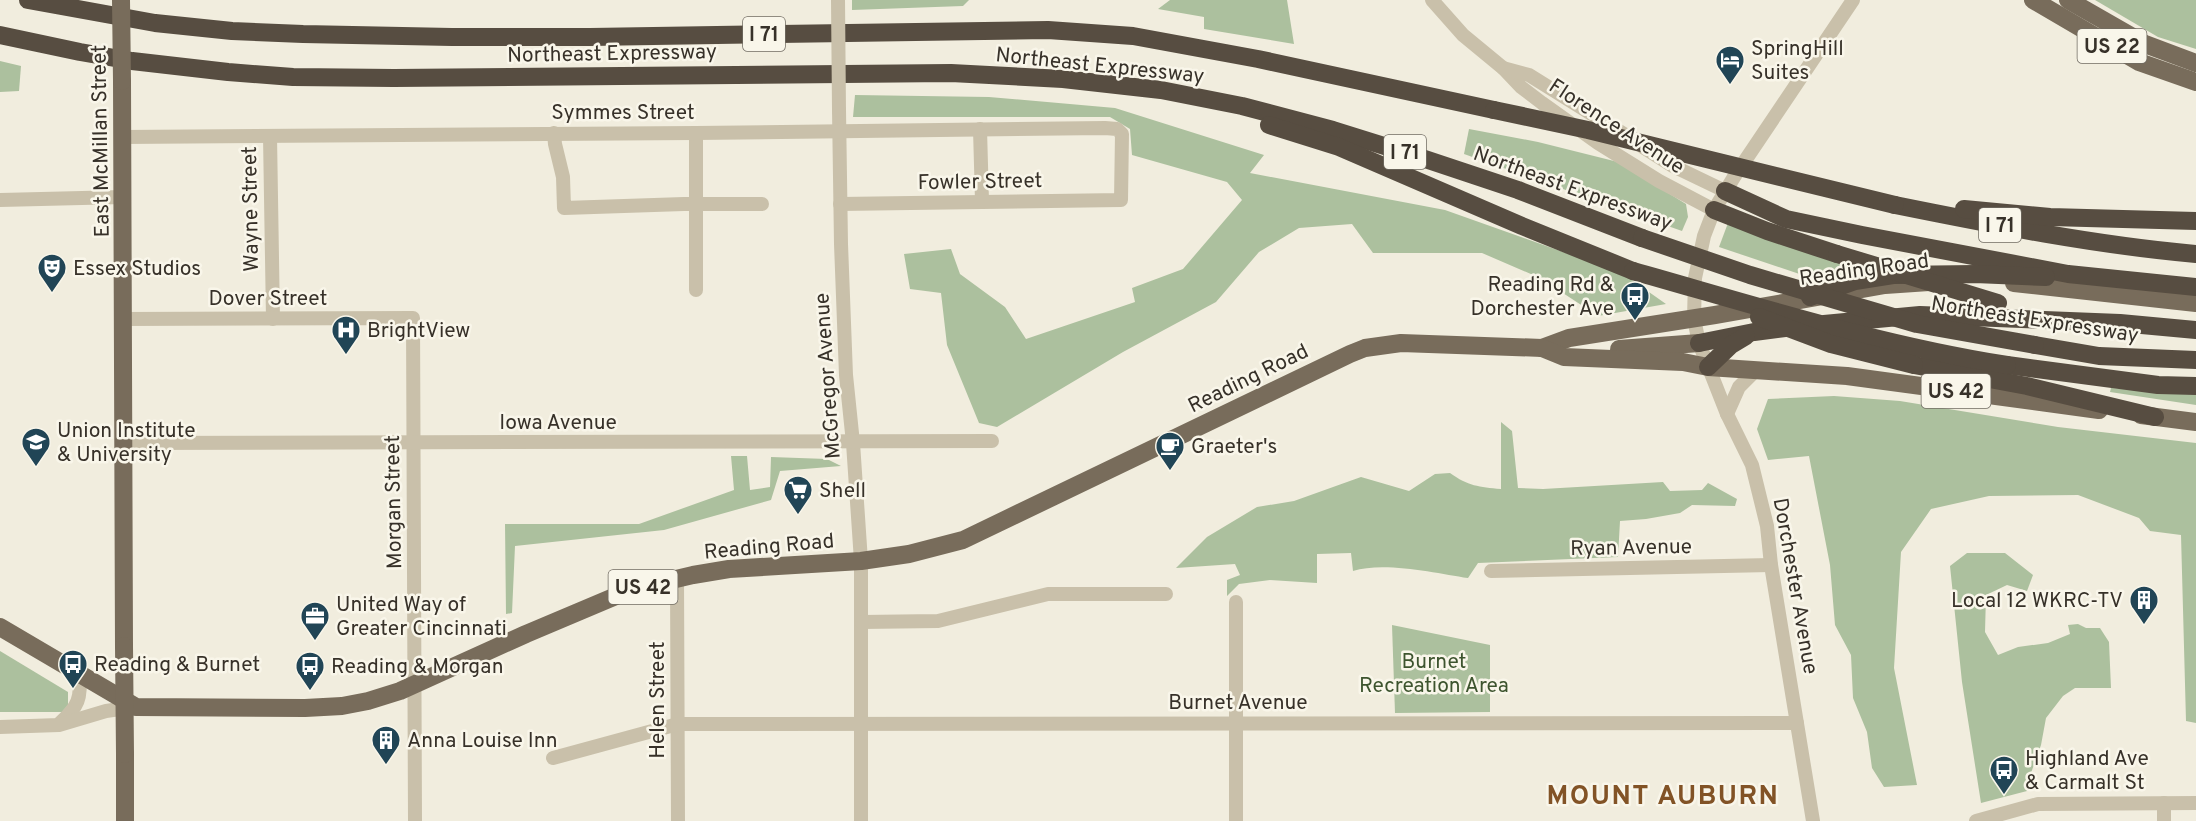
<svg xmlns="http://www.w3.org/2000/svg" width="2196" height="821" viewBox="0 0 2196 821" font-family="Overpass,sans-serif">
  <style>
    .green { fill: #acc09e }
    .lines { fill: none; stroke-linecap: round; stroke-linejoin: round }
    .minor { stroke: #c9c0aa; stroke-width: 14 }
    .major { stroke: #786c5b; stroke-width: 18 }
    .highway { stroke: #574d41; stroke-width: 18 }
    .minor-bridge { stroke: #c9c0aa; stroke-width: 14 }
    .major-bridge { stroke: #786c5b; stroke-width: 18 }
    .highway-bridge { stroke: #574d41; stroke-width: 18 }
    .labels { text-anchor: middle; stroke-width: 5; stroke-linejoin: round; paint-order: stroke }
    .shield { fill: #f9f6ea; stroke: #716c63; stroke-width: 1.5 }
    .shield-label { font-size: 20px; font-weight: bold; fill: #373129 }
    .poi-label { font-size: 21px; fill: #373129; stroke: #f9f6ea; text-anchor: start }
    .street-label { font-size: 21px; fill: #373129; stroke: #f9f6ea }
    .park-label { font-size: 21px; fill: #3d542e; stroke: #f9f6ea }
    .district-label { font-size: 27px; font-weight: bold; letter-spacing: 1.5px; fill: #825326; stroke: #f9f6ea }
  </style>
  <rect width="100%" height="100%" fill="#f1edde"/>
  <!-- green -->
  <g class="green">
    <polygon points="852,0 969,0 963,6 852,10"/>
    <polygon points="1170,0 1287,0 1294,44 1204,29 1204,17 1158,9"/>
    <polygon points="2095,0 2196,0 2196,49 2158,37"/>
    <polygon points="0,61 21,66 19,91 0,92"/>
    <polygon points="855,95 989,97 1115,108 1264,155 1250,173 1445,210 1622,273 1666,304 1598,316 1540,278 1482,253 1373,253 1352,224 1299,228 1259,252 1216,302 1123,352 997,427 979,423 947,345 941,293 910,289 904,254 951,249 960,274 1005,307 1026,339 1135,302 1132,288 1183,269 1242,200 1227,182 1132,155 1130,129 1110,117 853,117"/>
    <polygon points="1469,129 1538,142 1618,162 1686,204 1688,217 1682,231 1464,154"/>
    <polygon points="1728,223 1874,273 1829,284 1719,247"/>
    <polygon points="2111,388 2196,392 2196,405 2110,392"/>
    <polygon points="1834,396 1900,401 2058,427 2196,443 2196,723 2186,721 2181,535 2150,531 2139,518 2078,495 1989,496 1931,509 1901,552 1894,668 1917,785 1884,787 1872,768 1867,732 1853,698 1851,655 1835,625 1830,565 1809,456 1768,460 1757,429 1768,399"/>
    <path d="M1501 422 1512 431 1518 488 1543 489 1663 482 1670 491 1702 490 1708 483 1737 499 1735 506 1692 505 1680 513 1646 519 1620 521 1618 557 1478 563 1468 578C1436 573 1383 561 1353 571L1351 553 1317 554V583L1270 580 1239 584 1227 596V580L1240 575 1235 564 1176 568 1207 537 1257 507 1294 501 1361 477 1409 491 1435 474 1450 473C1468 486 1479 487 1501 489Z"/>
    <polygon points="731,456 747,456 750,490 770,487 771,457 827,459 841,466 780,471 771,500 664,530 515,546 512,613 506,614 505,524 639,524 734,490"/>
    <polygon points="1967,553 2005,553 2033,575 2027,591 2007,585 1986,595 1985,632 1998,655 2018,647 2048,643 2070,634 2068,625 2078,624 2086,628 2100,628 2109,642 2111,688 2075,688 2063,696 2046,718 2041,745 2031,773 2027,791 1981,803 1962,682 1950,566"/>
    <polygon points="1392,625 1490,645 1490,712 1395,713"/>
    <polygon points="0,651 68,692 68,705 62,712 0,712"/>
  </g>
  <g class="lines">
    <!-- minor -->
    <g class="minor">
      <polyline points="1432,0 1463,35 1503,68 1521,87 1542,103 1598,143 1659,181 1714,210"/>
      <polyline points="1503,68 1529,75 1627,136"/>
      <polyline points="839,110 841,244 846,375 853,443 861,561 861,821"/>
      <polyline points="980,129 982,201"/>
      <polyline points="554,133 555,144 563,177 564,208 684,204 762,204"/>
      <polyline points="696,133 696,290"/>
      <polyline points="270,136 273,319"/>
      <polyline points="123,137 696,133 1105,128 1117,129 1122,134 1121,200 840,204"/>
      <polyline points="1643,147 1673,166 1725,191"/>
      <polyline points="0,200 123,197"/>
      <polyline points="124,319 413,318 415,821"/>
      <polyline points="1727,414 1739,387 1756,370"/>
      <polyline points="125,443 992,441"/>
      <polyline points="1491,571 1771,565"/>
      <polyline points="677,578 678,821"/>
      <polyline points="862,622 938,621 1048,594 1166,594"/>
      <path d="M60 723C78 707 82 698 79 673"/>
      <polyline points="0,727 59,725 106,711 134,707"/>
      <polyline points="553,758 678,724 1797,723"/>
      <polyline points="1236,821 1236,602"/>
      <polyline points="1813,821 1771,565 1767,526 1752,465 1727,414 1699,343 1694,319 1695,278 1704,236 1714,210 1734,177 1853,0"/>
      <polyline points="1976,821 2038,804 2196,803"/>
      <polyline points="2164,821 2164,803"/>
    </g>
    <!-- major -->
    <g class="major">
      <polyline points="2033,0 2139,62 2196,82"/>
      <polyline points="2068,0 2145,44 2196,63"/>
      <polyline points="122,81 124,646"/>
      <polyline points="2014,283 2196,303"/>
      <polyline points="1542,348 1569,338 1715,315 1885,285 1929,282"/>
      <polyline points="1619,349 1699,343"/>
      <polyline points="2141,415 2196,422"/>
      <polyline points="0,627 136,707 305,708 342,706 368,701 400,691 526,634 616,596 646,586 693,575 729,569 861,561 909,554 963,540 1350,354 1365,348 1401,343 1542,348 1564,357 1683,362 1708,367 1847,376 2099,410"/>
      <polyline points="125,754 125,821"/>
    </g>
    <!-- highway -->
    <g class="highway">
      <polyline points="28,0 155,23 232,31 303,34 452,37 590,37 1048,30 1133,36 1258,59 1494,110"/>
      <polyline points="0,35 80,52 132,61 228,72 293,77 394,78 951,73 1063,79 1161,90 1242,106 1333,130 1413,155 1518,190 1642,238"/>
      <polyline points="1269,125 1339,147 1522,226 1633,271"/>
      <polyline points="1725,191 1786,219 1862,235 2068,274 2196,287"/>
      <path d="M1895 205C1994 225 2095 245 2196 254"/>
      <polyline points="1964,209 2050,217 2196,221"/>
      <polyline points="1714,210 1767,231 1837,254"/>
      <polyline points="1810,297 1855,281 1893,275 1975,274 2046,277"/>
      <polyline points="1824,324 1920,315 2120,323 2196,330"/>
      <polyline points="1699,343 1754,332 1793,327"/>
      <polyline points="2035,345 2099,356 2196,360"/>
      <polyline points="1914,365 2027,386 2155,417"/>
      <polyline points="2007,365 2158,385 2196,386"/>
      <polyline points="1708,367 1731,345 1746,336"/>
    </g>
    <!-- minor-bridge -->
    <polyline class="minor-bridge" points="838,0 839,110"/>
    <!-- major-bridge -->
    <g class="major-bridge">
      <polyline points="121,0 122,81"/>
      <polyline points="124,646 125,754"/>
    </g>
    <!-- highway-bridge -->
    <g class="highway-bridge">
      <polyline points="1494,110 1588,130 1895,205"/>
      <polyline points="1642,238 1750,275 1917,324 2035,345"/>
      <polyline points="1837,254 1998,303"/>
      <path d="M1633 271C1757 306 1880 345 2007 365"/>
      <polyline points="1759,317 1831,344 1914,365"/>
    </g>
  </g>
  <!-- icons -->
  <defs>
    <g id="hotel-pin" transform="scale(1.5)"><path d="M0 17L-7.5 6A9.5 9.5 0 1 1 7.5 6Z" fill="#214556" stroke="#f9f6ea"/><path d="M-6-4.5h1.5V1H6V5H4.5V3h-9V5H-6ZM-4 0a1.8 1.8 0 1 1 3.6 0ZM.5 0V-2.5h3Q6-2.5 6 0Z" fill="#fff"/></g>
    <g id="theatre-pin" transform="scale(1.5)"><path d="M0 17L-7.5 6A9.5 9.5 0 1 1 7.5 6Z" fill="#214556" stroke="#f9f6ea"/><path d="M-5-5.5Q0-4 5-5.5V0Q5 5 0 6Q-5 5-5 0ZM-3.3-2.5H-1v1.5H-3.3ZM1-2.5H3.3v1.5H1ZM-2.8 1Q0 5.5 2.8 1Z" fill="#fff"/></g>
    <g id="bus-pin" transform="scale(1.5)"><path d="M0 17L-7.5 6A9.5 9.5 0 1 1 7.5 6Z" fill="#214556" stroke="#f9f6ea"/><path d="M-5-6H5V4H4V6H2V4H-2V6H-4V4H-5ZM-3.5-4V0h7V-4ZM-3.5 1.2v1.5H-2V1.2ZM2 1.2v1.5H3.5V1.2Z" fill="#fff"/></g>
    <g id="hospital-pin" transform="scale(1.5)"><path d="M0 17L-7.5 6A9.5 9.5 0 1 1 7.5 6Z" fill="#214556" stroke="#f9f6ea"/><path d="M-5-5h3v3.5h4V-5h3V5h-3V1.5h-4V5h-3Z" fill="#fff"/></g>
    <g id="university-pin" transform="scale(1.5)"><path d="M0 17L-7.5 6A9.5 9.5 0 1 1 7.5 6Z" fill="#214556" stroke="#f9f6ea"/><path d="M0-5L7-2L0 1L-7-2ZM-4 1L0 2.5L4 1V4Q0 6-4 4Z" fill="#fff"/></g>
    <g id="cafe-pin" transform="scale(1.5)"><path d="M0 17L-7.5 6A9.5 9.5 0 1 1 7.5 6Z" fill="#214556" stroke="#f9f6ea"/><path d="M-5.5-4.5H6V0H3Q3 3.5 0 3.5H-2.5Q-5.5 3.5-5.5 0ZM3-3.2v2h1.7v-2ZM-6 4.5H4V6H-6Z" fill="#fff"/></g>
    <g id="supermarket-pin" transform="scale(1.5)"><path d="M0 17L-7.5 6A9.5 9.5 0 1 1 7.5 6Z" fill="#214556" stroke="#f9f6ea"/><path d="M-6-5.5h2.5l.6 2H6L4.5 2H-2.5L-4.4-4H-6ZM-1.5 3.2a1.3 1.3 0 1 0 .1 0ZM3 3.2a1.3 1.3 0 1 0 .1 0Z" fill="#fff"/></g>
    <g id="building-pin" transform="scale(1.5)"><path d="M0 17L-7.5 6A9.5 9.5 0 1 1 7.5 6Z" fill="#214556" stroke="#f9f6ea"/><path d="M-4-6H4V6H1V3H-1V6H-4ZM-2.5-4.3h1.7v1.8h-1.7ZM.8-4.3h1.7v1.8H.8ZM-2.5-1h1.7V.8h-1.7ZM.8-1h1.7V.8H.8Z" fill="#fff"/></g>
    <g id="office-pin" transform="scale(1.5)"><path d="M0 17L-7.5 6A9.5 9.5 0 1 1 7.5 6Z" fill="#214556" stroke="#f9f6ea"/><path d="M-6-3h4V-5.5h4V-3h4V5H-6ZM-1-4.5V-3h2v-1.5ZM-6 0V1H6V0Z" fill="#fff"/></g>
  </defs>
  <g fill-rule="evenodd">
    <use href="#hotel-pin" x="1730" y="60"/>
    <use href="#theatre-pin" x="52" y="268"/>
    <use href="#bus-pin" x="1635" y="296"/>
    <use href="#hospital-pin" x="346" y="330"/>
    <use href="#university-pin" x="36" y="442"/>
    <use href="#cafe-pin" x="1170" y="446"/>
    <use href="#supermarket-pin" x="798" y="490"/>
    <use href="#building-pin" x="2144" y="600"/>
    <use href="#office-pin" x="315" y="616"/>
    <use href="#bus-pin" x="73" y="664"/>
    <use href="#bus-pin" x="310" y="666"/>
    <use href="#building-pin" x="386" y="740"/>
    <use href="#bus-pin" x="2004" y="770"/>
  </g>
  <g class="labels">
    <!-- shield labels -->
    <g class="shield">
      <rect x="743" y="17" width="42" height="34" rx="4.5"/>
      <rect x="2077.5" y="29" width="69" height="34" rx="4.5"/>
      <rect x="1384" y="135" width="42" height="34" rx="4.5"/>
      <rect x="1979" y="208" width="42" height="34" rx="4.5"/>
      <rect x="1921.5" y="374" width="69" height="34" rx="4.5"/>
      <rect x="608.5" y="570" width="69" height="34" rx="4.5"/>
    </g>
    <g class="shield-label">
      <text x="764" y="41">I 71</text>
      <text x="2112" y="53">US 22</text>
      <text x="1405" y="159">I 71</text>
      <text x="2000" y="232">I 71</text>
      <text x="1956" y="398">US 42</text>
      <text x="643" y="594">US 42</text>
    </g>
    <!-- poi labels -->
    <g class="poi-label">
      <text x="1751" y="55">SpringHill<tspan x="1751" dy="24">Suites</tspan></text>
      <text x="73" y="275">Essex Studios</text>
      <text x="1614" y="291" text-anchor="end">Reading Rd &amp;<tspan x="1614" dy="24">Dorchester Ave</tspan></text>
      <text x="367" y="337">BrightView</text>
      <text x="57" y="437">Union Institute<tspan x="57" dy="24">&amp; University</tspan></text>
      <text x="1191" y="453">Graeter's</text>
      <text x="819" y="497">Shell</text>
      <text x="2123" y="607" text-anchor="end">Local 12 WKRC-TV</text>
      <text x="336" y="611">United Way of<tspan x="336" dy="24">Greater Cincinnati</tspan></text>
      <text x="94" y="671">Reading &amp; Burnet</text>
      <text x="331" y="673">Reading &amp; Morgan</text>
      <text x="407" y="747">Anna Louise Inn</text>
      <text x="2025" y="765">Highland Ave<tspan x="2025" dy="24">&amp; Carmalt St</tspan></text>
    </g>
    <!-- street labels -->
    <g class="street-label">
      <text transform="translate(612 53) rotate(-1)" y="7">Northeast Expressway</text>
      <text transform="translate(1100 65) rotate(6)" y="7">Northeast Expressway</text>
      <text x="623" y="119">Symmes Street</text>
      <text transform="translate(1617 126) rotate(33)" y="7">Florence Avenue</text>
      <text transform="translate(100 141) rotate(-91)" y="7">East McMillan Street</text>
      <text transform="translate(980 181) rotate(-1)" y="7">Fowler Street</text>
      <text transform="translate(1573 188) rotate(20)" y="7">Northeast Expressway</text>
      <text transform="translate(250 209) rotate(-91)" y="7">Wayne Street</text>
      <text transform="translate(1864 269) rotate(-8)" y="7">Reading Road</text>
      <text x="268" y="305">Dover Street</text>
      <text transform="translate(2035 319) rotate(9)" y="7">Northeast Expressway</text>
      <text transform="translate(827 376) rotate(-94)" y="7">McGregor Avenue</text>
      <text transform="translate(1248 378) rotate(-26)" y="7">Reading Road</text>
      <text x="558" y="429">Iowa Avenue</text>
      <text transform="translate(393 502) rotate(-91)" y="7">Morgan Street</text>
      <text transform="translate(769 546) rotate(-5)" y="7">Reading Road</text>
      <text transform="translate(1631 547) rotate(-1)" y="7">Ryan Avenue</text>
      <text transform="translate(1796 586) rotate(80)" y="7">Dorchester Avenue</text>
      <text transform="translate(657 700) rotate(-90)" y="7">Helen Street</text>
      <text x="1238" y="709">Burnet Avenue</text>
    </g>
    <!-- park labels -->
    <g class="park-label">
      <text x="1434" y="668">Burnet<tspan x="1434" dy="24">Recreation Area</tspan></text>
    </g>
    <!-- district labels -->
    <g class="district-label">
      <text x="1663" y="804">MOUNT AUBURN</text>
    </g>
  </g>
</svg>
